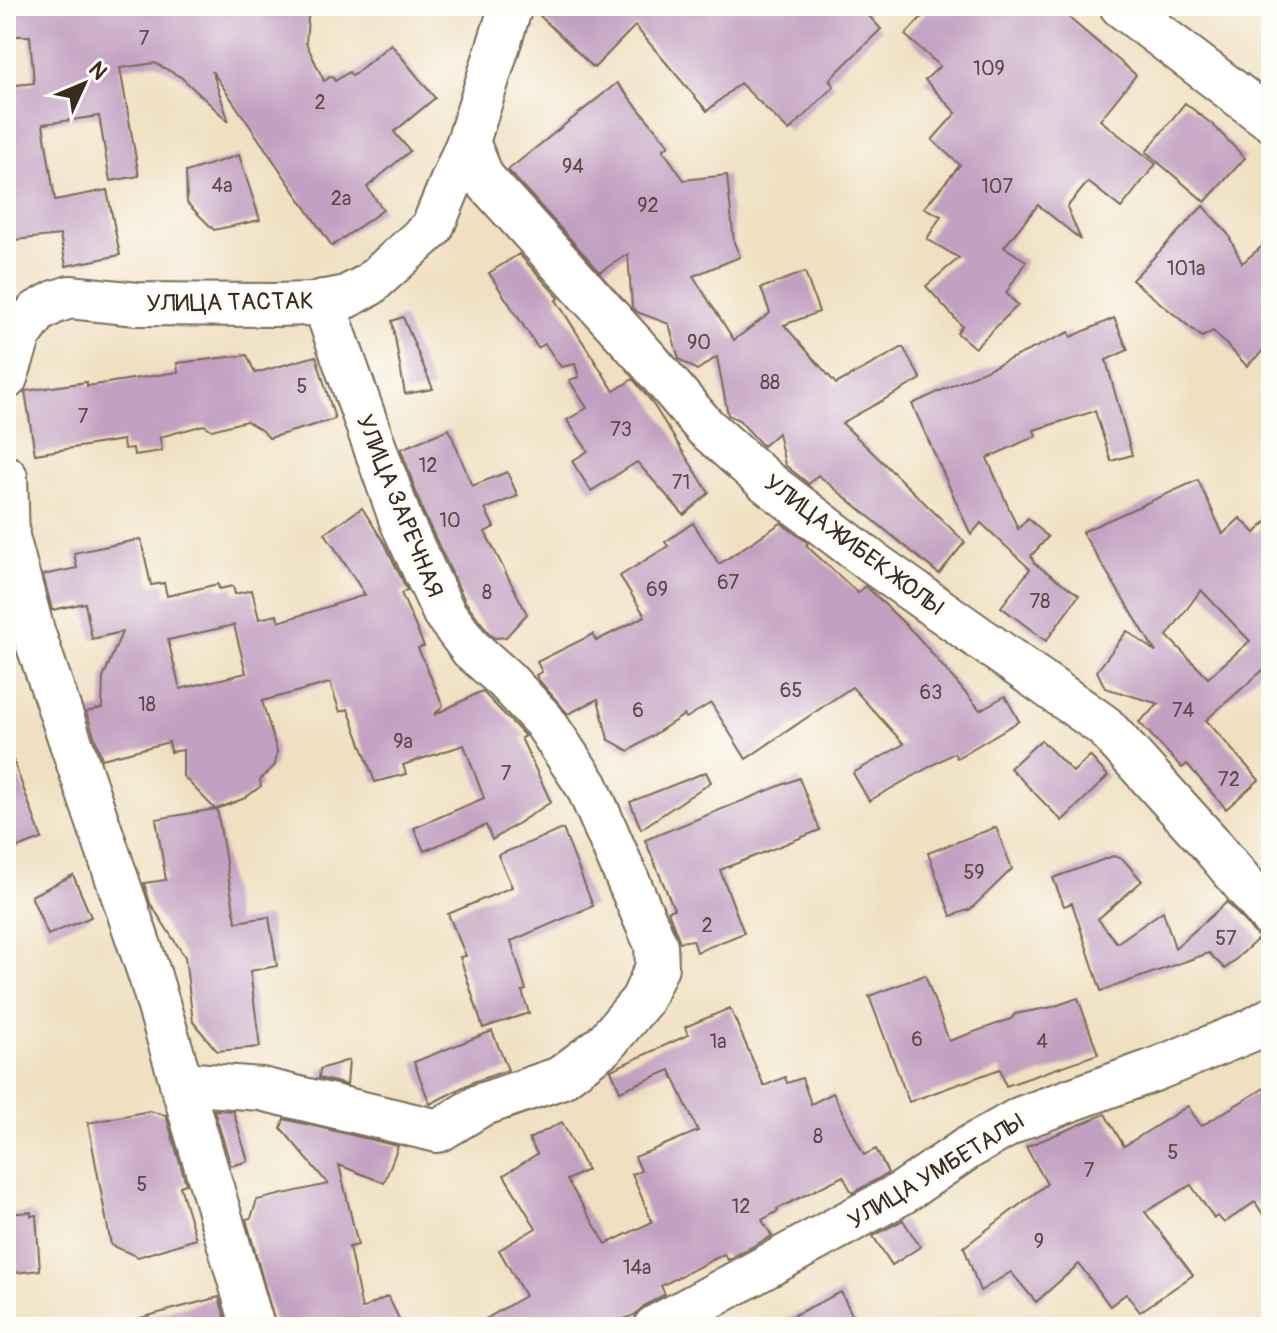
<svg xmlns="http://www.w3.org/2000/svg" width="1277" height="1333" viewBox="0 0 1277 1333" font-family="Pangolin,sans-serif">
  <style>
    .building { fill: #c2a0c1; fill-rule: evenodd }
    .lines { fill: none; stroke-linecap: round; stroke-linejoin: round }
    .minor-casing { stroke: #7a6a57; stroke-width: 46 }
    .minor { stroke: #fff; stroke-width: 42 }
    .labels { text-anchor: middle; stroke-width: 7; stroke-linejoin: round; paint-order: stroke }
    .number-label { font-size: 20px; fill: #5d4847 }
    .street-label { font-size: 24px; fill: #3b2a1e; stroke: #fdfcf7 }
  </style>
  <rect width="100%" height="100%" fill="#fdfcf7"/>
  <filter id="ink" filterUnits="userSpaceOnUse"><feTurbulence type="fractalNoise" baseFrequency=".0125" numOctaves="2"/><feDisplacementMap in="SourceGraphic" scale="16" xChannelSelector="R" yChannelSelector="G"/><feConvolveMatrix kernelMatrix="1 2 1 2 8 2 1 2 1" color-interpolation-filters="sRGB"/></filter>
  <filter id="wash" filterUnits="userSpaceOnUse"><feTurbulence type="fractalNoise" baseFrequency=".006" numOctaves="4" result="noise"/><feDisplacementMap in="SourceGraphic" scale="32" xChannelSelector="R" yChannelSelector="G"/><feGaussianBlur stdDeviation="1.8" result="paint"/><feColorMatrix in="noise" values="0 0 0 0 0 0 0 0 0 0 0 0 0 0 0 0 0 1.4 0 .05"/><feComposite in="paint" operator="in"/></filter>
  <g filter="url(#wash)">
    <rect width="100%" height="100%" fill="#efe0c1"/>
    <g id="blocks">
      <!-- building -->
      <g class="building">
        <polygon points="14,6 309,6 306,43 324,81 332,76 335,81 349,72 352,76 391,44 435,98 394,132 410,151 367,187 383,210 332,246 212,71 229,122 181,77 155,63 120,68 139,176 110,181 99,116 43,124 55,200 107,190 120,255 66,266 60,235 6,241 6,196 16,195 6,137 6,86 34,83 30,36 14,36"/>
        <polygon points="534,6 869,6 868,15 881,29 829,80 834,86 789,131 740,83 707,111 635,26 594,68 534,10"/>
        <polygon points="932,6 1055,6 1136,75 1100,120 1156,164 1121,208 1088,182 1067,207 1081,240 1038,205 1004,247 1026,261 1006,293 1018,305 975,348 957,333 962,326 926,286 959,258 927,239 941,216 924,208 960,165 932,140 956,113 925,80 940,66 905,35"/>
        <polygon points="617,83 669,145 663,150 684,180 727,175 734,242 740,257 693,276 734,340 770,313 761,288 805,272 819,312 784,325 836,384 903,347 921,379 842,423 965,542 939,574 818,475 809,484 785,465 778,433 763,446 739,420 728,415 717,357 697,370 679,359 669,324 637,312 632,307 628,254 600,272 508,170"/>
        <polygon points="1185,103 1213,125 1245,158 1205,202 1146,152"/>
        <polygon points="239,155 260,220 214,230 187,203 186,172"/>
        <polygon points="1203,206 1228,234 1242,263 1271,239 1271,343 1247,366 1213,331 1202,337 1132,280"/>
        <polygon points="519,254 559,298 556,300 614,391 633,379 651,401 709,493 684,515 637,462 591,491 572,461 588,451 567,420 587,408 569,380 579,377 575,364 561,367 545,344 538,348 489,273"/>
        <polygon points="403,317 433,389 405,394 392,321"/>
        <polygon points="1114,318 1128,350 1106,360 1132,455 1111,461 1095,411 1034,430 1036,436 987,458 1018,529 1028,518 1048,537 1031,556 1034,563 1079,595 1046,641 1001,607 1030,569 981,523 971,535 912,404 1069,332 1071,337"/>
        <polygon points="247,355 255,373 316,356 335,419 269,438 263,431 246,421 212,430 204,425 160,437 162,451 134,455 133,448 124,449 123,440 35,454 25,391 87,382 87,386 178,372 177,363"/>
        <polygon points="449,429 472,486 507,472 518,496 485,509 494,527 485,532 527,614 506,637 495,638 489,633 465,601 423,512 401,449"/>
        <path d="M1198 480 1223 534 1240 518 1255 533 1271 517V663L1206 720 1259 780 1226 809 1187 764 1182 768 1139 722 1159 704 1105 688 1097 671 1127 631 1156 652 1082 532ZM1201 590 1250 641 1208 678 1167 636Z"/>
        <path d="M362 508 385 544 407 590 401 593 424 646 418 648 443 705 434 715 482 691 525 736 521 738 551 802 492 840 486 825 424 851 414 828 484 798 464 745 403 765 406 774 375 782 348 709 340 712 330 683 262 701 277 751 275 765 260 780 261 786 245 798 217 809 236 922 269 917 277 966 250 971 260 1047 217 1051 193 1022 185 957 150 903 144 883 166 880 156 819 215 809 183 776V750L171 752 169 742 102 759 86 712 102 708 103 678 122 632 92 639 85 603 52 610 43 575 77 568 74 553 141 539 151 585 164 583 167 596 218 584 219 589 233 586 235 594 252 590 259 619 277 615 279 622 365 595 325 533ZM234 625 246 673 180 689 168 640Z"/>
        <polygon points="693,523 719,564 781,523 808,543 806,545 812,551 858,593 865,586 872,592 917,636 980,710 1005,696 1019,721 957,758 954,753 869,801 853,773 904,744 852,687 746,759 711,703 686,718 684,715 629,751 608,739 598,699 568,714 538,679 536,675 542,672 537,662 593,634 596,641 645,616 620,576 668,546 665,542"/>
        <polygon points="1041,740 1073,772 1090,756 1108,776 1062,821 1010,768"/>
        <polygon points="6,749 9,749 42,839 6,852"/>
        <polygon points="706,772 711,782 641,829 630,802"/>
        <polygon points="799,778 820,830 720,870 744,933 697,952 693,940 680,942 668,911 674,909 645,840"/>
        <polygon points="996,827 1012,869 971,909 951,916 928,853"/>
        <polygon points="563,829 593,906 511,941 526,990 522,991 529,1013 483,1028 460,957 466,956 448,914 512,887 498,855"/>
        <polygon points="1113,856 1123,859 1142,881 1098,919 1117,943 1163,911 1175,948 1227,902 1259,938 1225,969 1209,953 1101,991 1072,903 1064,906 1053,878"/>
        <polygon points="73,875 91,917 48,935 31,896"/>
        <polygon points="925,975 949,1041 1011,1019 1015,1014 1052,1007 1078,998 1098,1054 1006,1086 1000,1069 909,1102 869,996"/>
        <polygon points="730,1008 764,1086 785,1077 787,1083 802,1078 811,1104 833,1093 864,1155 876,1149 888,1173 852,1193 843,1176 777,1209 778,1211 762,1220 772,1236 728,1260 724,1254 661,1286 665,1294 644,1306 634,1315 606,1327 472,1327 525,1296 499,1250 536,1228 504,1175 537,1154 529,1139 562,1122 587,1170 567,1180 606,1244 652,1222 632,1174 641,1171 635,1157 698,1131 670,1070 620,1091 611,1070 688,1035 685,1027"/>
        <polygon points="492,1031 508,1070 473,1082 430,1104 414,1062"/>
        <polygon points="349,1060 347,1085 319,1078 320,1069"/>
        <polygon points="1271,1084 1271,1227 1255,1202 1224,1223 1218,1216 1214,1218 1191,1185 1145,1212 1193,1275 1140,1312 1126,1294 1110,1306 1079,1264 1036,1302 1011,1272 980,1291 964,1247 1047,1184 1026,1147 1105,1114 1124,1146 1188,1106 1201,1126"/>
        <polygon points="214,1110 233,1111 248,1161 231,1166"/>
        <polygon points="149,1111 166,1115 186,1184 180,1186 196,1239 138,1257 111,1245 88,1123"/>
        <polygon points="284,1119 398,1146 384,1183 339,1165 358,1245 349,1247 362,1309 388,1296 403,1327 276,1327 246,1219 251,1218 257,1200 328,1184 281,1128"/>
        <polygon points="31,1212 31,1216 36,1215 40,1270 6,1274 6,1214"/>
        <polygon points="903,1220 920,1247 892,1265 873,1236"/>
        <polygon points="841,1292 858,1327 770,1327"/>
        <polygon points="219,1297 228,1327 141,1327 140,1318"/>
      </g>
    </g>
  </g>
  <g filter="url(#ink)">
    <use href="#blocks" fill-opacity="0" stroke="#7a6a57" stroke-width="2"/>
    <g class="lines">
      <!-- minor casing -->
      <g class="minor-casing">
        <g id="minor">
          <polyline points="1121,6 1271,120"/>
          <polyline points="468,142 483,178 648,360 705,427 767,482 872,562 1104,726 1208,841 1271,917"/>
          <polyline points="6,378 20,335 37,312 55,302 70,297 137,304 274,305 310,304 346,297 369,285 432,228 468,142 511,6"/>
          <polyline points="6,477 8,537 33,631 150,976 253,1327"/>
          <polyline points="181,1083 261,1089 438,1131 481,1105 560,1078 604,1045 642,1000 657,967 656,945 587,786 544,721 506,680 471,649 444,613 401,521 323,301"/>
          <polyline points="655,1327 902,1193 968,1148 1021,1118 1154,1070 1252,1030 1271,1019"/>
        </g>
      </g>
      <!-- minor -->
      <use href="#minor" class="minor"/>
    </g>
  </g>
  <g class="labels">
    <!-- number labels -->
    <g class="number-label">
      <text x="144" y="45">7</text>
      <text x="989" y="75">109</text>
      <text x="320" y="109">2</text>
      <text x="573" y="173">94</text>
      <text x="222" y="192">4а</text>
      <text x="997" y="193">107</text>
      <text x="341" y="205">2а</text>
      <text x="648" y="212">92</text>
      <text x="1186" y="275">101а</text>
      <text x="699" y="349">90</text>
      <text x="770" y="389">88</text>
      <text x="302" y="393">5</text>
      <text x="83" y="423">7</text>
      <text x="621" y="436">73</text>
      <text x="428" y="472">12</text>
      <text x="681" y="489">71</text>
      <text x="450" y="527">10</text>
      <text x="728" y="589">67</text>
      <text x="657" y="596">69</text>
      <text x="487" y="599">8</text>
      <text x="1040" y="608">78</text>
      <text x="791" y="697">65</text>
      <text x="931" y="699">63</text>
      <text x="147" y="711">18</text>
      <text x="638" y="717">6</text>
      <text x="1183" y="717">74</text>
      <text x="403" y="748">9а</text>
      <text x="506" y="780">7</text>
      <text x="1229" y="786">72</text>
      <text x="974" y="879">59</text>
      <text x="707" y="932">2</text>
      <text x="1226" y="945">57</text>
      <text x="917" y="1046">6</text>
      <text x="718" y="1048">1а</text>
      <text x="1042" y="1048">4</text>
      <text x="818" y="1143">8</text>
      <text x="1173" y="1159">5</text>
      <text x="1089" y="1177">7</text>
      <text x="142" y="1191">5</text>
      <text x="741" y="1213">12</text>
      <text x="1039" y="1248">9</text>
      <text x="637" y="1274">14а</text>
    </g>
    <!-- street labels -->
    <g class="street-label">
      <text transform="translate(230 302) rotate(-1)" y="8">УЛИЦА ТАСТАК</text>
      <text transform="translate(400 506) rotate(68)" y="8">УЛИЦА ЗАРЕЧНАЯ</text>
      <text transform="translate(854 545) rotate(37)" y="8">УЛИЦА ЖИБЕК ЖОЛЫ</text>
      <text transform="translate(936 1171) rotate(-31)" y="8">УЛИЦА УМБЕТАЛЫ</text>
    </g>
  </g>
  <!-- margin -->
  <rect width="1277" height="1333" fill="none" stroke="#fdfcf7" stroke-width="32"/>
  <!-- north arrow -->
  <g transform="translate(84 84) rotate(46)" stroke="#fdfcf7" stroke-width="6" paint-order="stroke">
  <path d="M0-6L14 30L0 20L-14 30Z" fill="#3b2a1e"/>
  <text y="-12" font-size="22" font-weight="bold" text-anchor="middle" fill="#3b2a1e">N</text>
  </g>
</svg>
